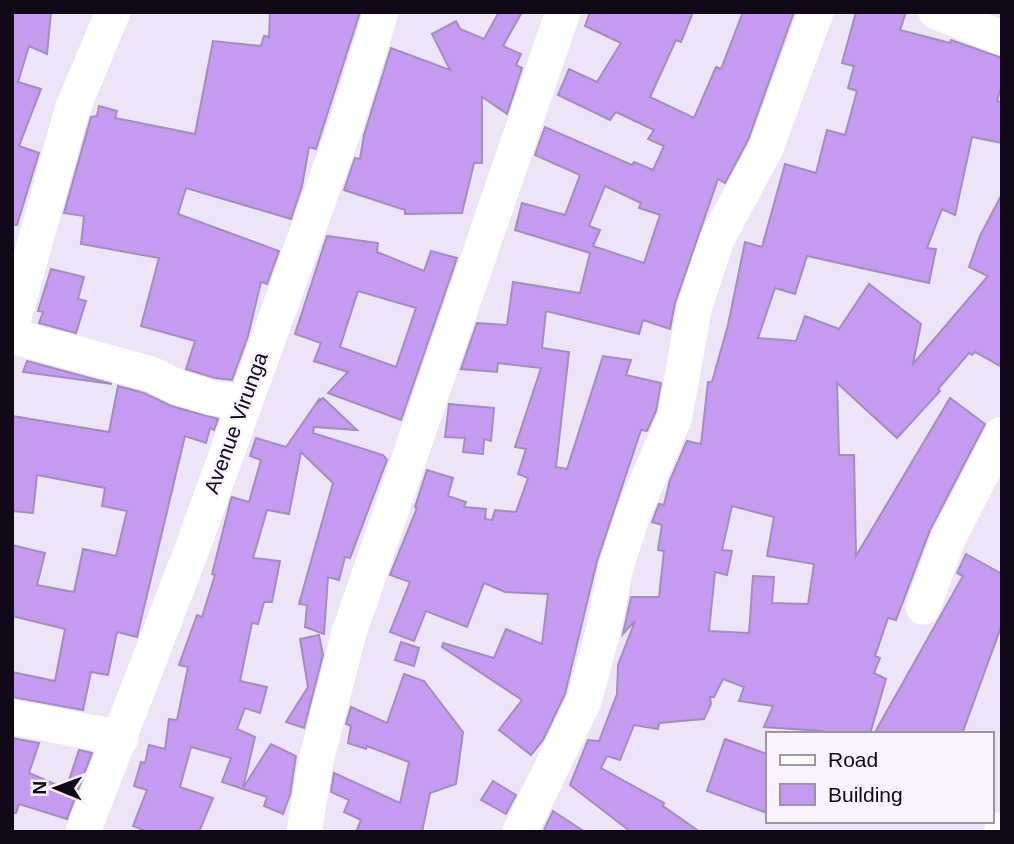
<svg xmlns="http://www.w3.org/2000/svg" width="1014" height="844" viewBox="0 0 1014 844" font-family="Arial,sans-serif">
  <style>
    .building { fill: #c59bf1; stroke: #a38dbc; stroke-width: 2; fill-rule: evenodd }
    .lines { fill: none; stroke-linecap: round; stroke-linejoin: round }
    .minor { stroke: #fff; stroke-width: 35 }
    .labels { text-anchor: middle; stroke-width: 5; stroke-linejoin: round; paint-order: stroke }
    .street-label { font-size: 21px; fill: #100819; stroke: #f8f3fe }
  </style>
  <rect width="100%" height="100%" fill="#ede4f8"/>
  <!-- building -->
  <g class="building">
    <polygon points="12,12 51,12 47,54 29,46 18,82 41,89 19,146 39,153 17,225 12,225"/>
    <polygon points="270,12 360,12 316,149 309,147 302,186 291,219 186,188 178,214 279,251 267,284 261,282 248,336 232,380 215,378 186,369 195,341 141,326 159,258 81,244 84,216 64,213 91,117 97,116 99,106 117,111 115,118 195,134 213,41 261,46 264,36 269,37"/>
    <polygon points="499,12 522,12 503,46 521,54 516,65 522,68 507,114 482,97 482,163 474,163 462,213 405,214 405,210 344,190 355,158 360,159 364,135 391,48 450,70 432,34 456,21 460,29 484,39"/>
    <path d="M590 12H693L681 42 676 40 650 97 694 118 716 67 721 69 743 12H794L748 140 725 183 718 179 675 303 670 329 643 320 639 334 546 311 542 348 569 352 556 467 567 469 603 356 631 360 626 375 661 383 656 411 647 431 641 430 597 561 565 694 543 740 531 755 499 730 522 700 442 647 443 643 494 658 506 629 542 644 548 594 505 592 484 583 467 627 426 611 414 641 390 632 410 582 390 575 417 508 415 507 427 470 453 478 448 496 466 502 464 507 486 509 485 519 492 520 495 510 516 512 528 478 518 474 526 449 515 447 541 368 498 363 497 372 461 369 477 323 507 325 513 282 580 293 590 253 515 230 522 203 565 215 580 175 535 155 545 127 632 165 634 162 653 170 664 146 648 139 654 130 616 112 610 120 558 95 569 69 597 82 621 43 585 26ZM605 186 641 203 639 208 660 215 644 263 593 246 600 230 589 226Z"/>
    <path d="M856 12H906L900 30 950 43 951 40 1002 58V84L997 101 1002 102V143L972 137 955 215 942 209 927 248 936 249 929 283 807 256 795 294 775 288 758 338 796 341 805 316 839 329 869 284 921 324 913 364 988 276 969 267 980 236 1002 194V367L975 352 972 355 969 353 938 389 940 391 897 438 837 383 839 455H854L856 556 950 398 985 424 930 530 896 620 888 618 875 656 880 658 874 673 886 679 870 734H822V731L764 727 773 706 739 701 744 687 723 679 714 697H710L711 704 704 719 659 723 658 729 634 725 620 760 607 756 601 768 664 803 663 806 700 832H631L570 785 588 740 599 741 617 694 618 665 635 621 623 634 631 597H659L664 551 658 550 662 525 652 522 659 504 664 505 670 480 687 441 701 444 708 382H712L728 325 745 242 762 247 785 164 816 173 827 130 845 135 857 91 848 88 854 66 842 63ZM732 506 774 517 767 556 814 564 808 604 772 603 774 577 753 576 749 633 709 631 715 572 727 575 732 551 722 550Z"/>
    <path d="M327 236 378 243 377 252 424 271 431 251 457 258 401 420 328 393 348 372 314 361 321 343 295 334ZM358 291 416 308 396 367 340 347Z"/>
    <polygon points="51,269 84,277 78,299 86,301 76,333 39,323 43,312 38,311"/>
    <polygon points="27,361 112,384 23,372"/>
    <polygon points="118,386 144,393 171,406 218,419 214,430 210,428 206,443 185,436 137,637 117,632 108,675 91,672 83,710 12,697 12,672 55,681 65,629 12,616 12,545 45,553 37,585 74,592 83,549 116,556 127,511 102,506 105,488 37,475 33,513 12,511 12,416 109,432"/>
    <polygon points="320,398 319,402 323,398 357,430 314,427 313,433 383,455 387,460 350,558 345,557 339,580 328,577 324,634 305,627 307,605 299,604 333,483 301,452 289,514 267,510 253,558 280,561 272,602 264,602 258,624 252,623 240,681 267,687 260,713 245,708 237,729 255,737 243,788 271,744 296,756 290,795 283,814 264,806 267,797 222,782 231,758 191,747 180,787 213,798 199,832 148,832 133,826 147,790 134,786 141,762 145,763 149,745 165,749 169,719 177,720 188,667 179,665 197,615 202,617 215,575 212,574 231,499 232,497 249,502 261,460 250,456 256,438 286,447"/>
    <polygon points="449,404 494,408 491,441 484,439 483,454 463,452 465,438 445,437"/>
    <polygon points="966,554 1002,574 1002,624 962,734 874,734 963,576 957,573"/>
    <polygon points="319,635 323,655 304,728 286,722 308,687 300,639"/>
    <polygon points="401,642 419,648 414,666 395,660"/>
    <polygon points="404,674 424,681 463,732 456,784 430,793 422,832 356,832 361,820 344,812 349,800 331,792 334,773 400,803 409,762 367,746 366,749 348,743 351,726 346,724 351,707 387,723"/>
    <polygon points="12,738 39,743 29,773 66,789 79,750 92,753 67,819 19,804 16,813 12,813"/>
    <polygon points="725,739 767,754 767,813 707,791"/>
    <polygon points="493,781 516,795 506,814 481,800"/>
    <polygon points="553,811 585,832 543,832"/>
  </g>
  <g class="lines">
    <!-- minor -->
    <g class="minor">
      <polyline points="936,12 1002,38"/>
      <polyline points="12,325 72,110 113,12"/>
      <polyline points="12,336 151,374 177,387 211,398 243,402"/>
      <polyline points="923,607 948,539 1002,434"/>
      <polyline points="12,717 121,738"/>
      <polyline points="83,832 192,549 347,122 381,12"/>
      <polyline points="304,832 316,761 349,633 563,12"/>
      <polyline points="520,832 584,701 604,628 616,567 633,514 675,417 694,309 717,239 766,148 816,12"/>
      <polyline points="1001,832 1002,830"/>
    </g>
  </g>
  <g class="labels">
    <!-- street labels -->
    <g class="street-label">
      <text transform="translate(236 423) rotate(-70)" y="7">Avenue Virunga</text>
    </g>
  </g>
  <!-- border -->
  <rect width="1014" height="844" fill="none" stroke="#100819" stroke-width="28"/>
  <!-- legend -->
  <rect x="766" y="732" width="228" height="91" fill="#f8f3fe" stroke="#9b95a2" stroke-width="2"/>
  <rect x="780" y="755" width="35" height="10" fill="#ffffff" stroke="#9b95a2" stroke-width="2"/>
  <text x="828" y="767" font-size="21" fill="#100819">Road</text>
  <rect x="780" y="784" width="35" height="21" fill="#c59bf1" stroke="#9b95a2" stroke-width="2"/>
  <text x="828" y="802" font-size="21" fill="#100819">Building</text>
  <!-- north arrow -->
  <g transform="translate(56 788) rotate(271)" stroke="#f8f3fe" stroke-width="5" paint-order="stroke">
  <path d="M0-5L12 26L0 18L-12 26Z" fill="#100819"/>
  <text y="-10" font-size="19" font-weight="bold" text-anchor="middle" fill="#100819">N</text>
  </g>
</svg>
